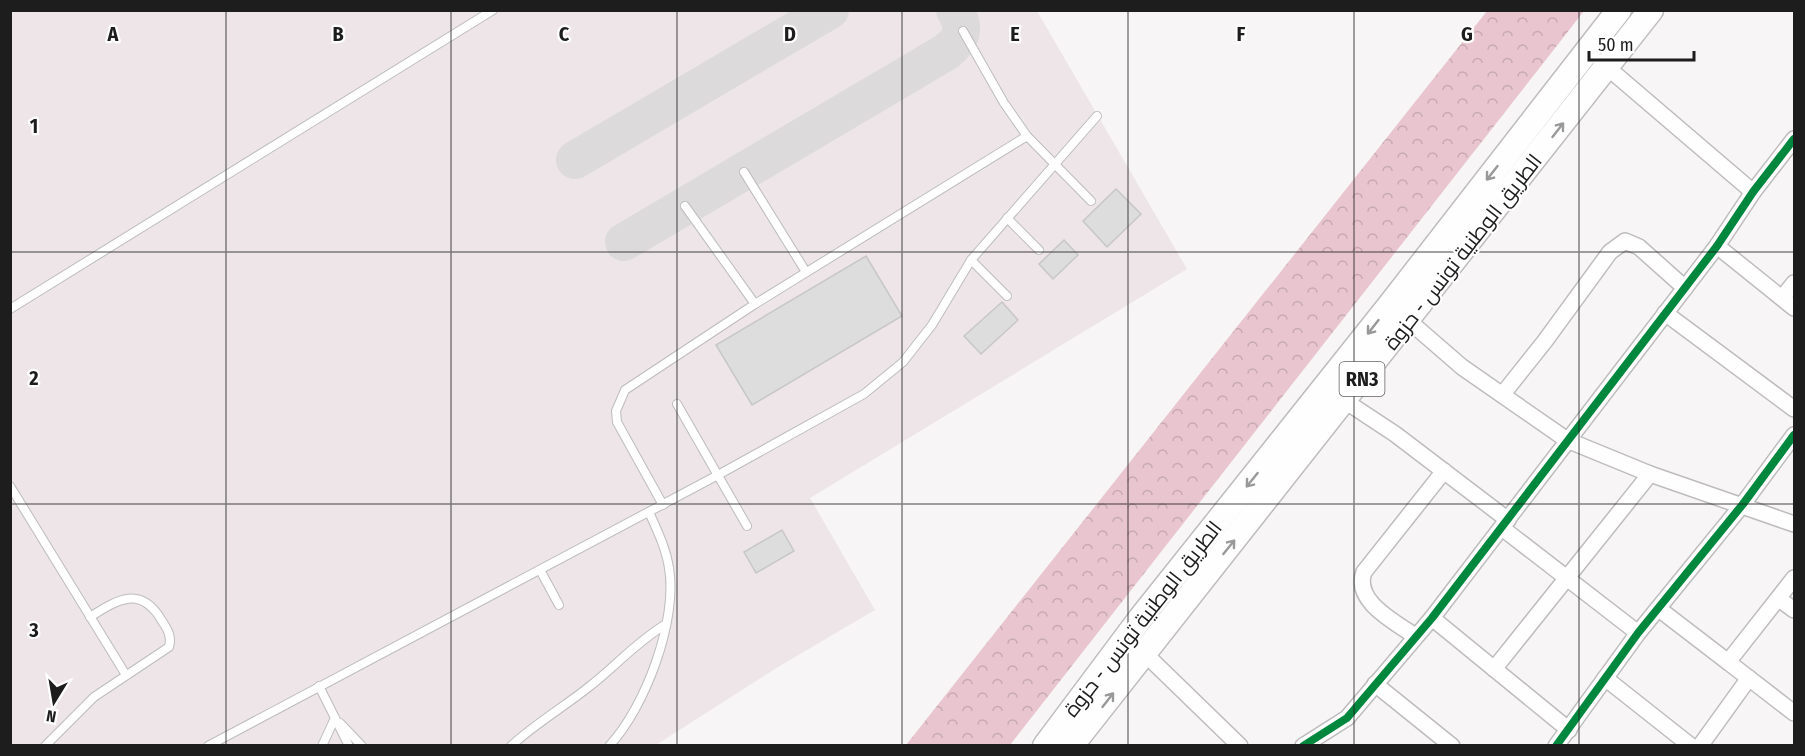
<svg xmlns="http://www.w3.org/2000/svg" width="1805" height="756" viewBox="0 0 1805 756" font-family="'Fira Sans Condensed',Cairo,sans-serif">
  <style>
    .built { fill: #ede5e8 }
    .forest { fill: url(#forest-crowns) }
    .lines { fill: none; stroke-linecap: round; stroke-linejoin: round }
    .taxiway { stroke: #dcdada; stroke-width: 38 }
    .building { fill: #ddd; stroke: #c8c7c7; stroke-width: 1.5 }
    .lane-casing { stroke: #bebcbd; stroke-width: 10 }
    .street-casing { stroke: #bebcbd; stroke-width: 18 }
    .primary-casing { stroke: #bebcbd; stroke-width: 27 }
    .lane { stroke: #fefefe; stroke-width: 8 }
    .street { stroke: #fefefe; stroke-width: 15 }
    .primary { stroke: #fefefe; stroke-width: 24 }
    .cycleway-casing { stroke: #fff; stroke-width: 11 }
    .cycleway { stroke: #00873e; stroke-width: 8 }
    .oneway { stroke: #999 }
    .grid { fill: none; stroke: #1e1d1d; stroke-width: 1.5; stroke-opacity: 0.55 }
    .labels { text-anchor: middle; stroke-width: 4.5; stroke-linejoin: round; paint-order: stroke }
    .shield { fill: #fff; stroke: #626161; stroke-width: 1.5 }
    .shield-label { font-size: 20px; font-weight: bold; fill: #1e1d1d }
    .street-label { font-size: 21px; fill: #1e1d1d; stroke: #fff }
    .grid-label { font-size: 20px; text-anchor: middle; font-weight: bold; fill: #1e1d1d; stroke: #fff; stroke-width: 4.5; stroke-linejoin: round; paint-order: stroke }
  </style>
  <defs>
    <pattern id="forest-crowns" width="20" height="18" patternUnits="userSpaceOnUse" patternTransform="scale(1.5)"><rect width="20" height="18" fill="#e8c5cf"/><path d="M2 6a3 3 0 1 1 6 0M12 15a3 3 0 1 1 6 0" fill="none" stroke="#c7a9b1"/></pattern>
  </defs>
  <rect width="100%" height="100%" fill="#f8f5f6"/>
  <!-- built -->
  <polygon class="built" points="10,11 1037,11 1187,269 810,498 875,610 778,667 656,745 11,745"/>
  <!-- forest -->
  <polygon class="forest" points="1487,11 1584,11 1010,745 906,745"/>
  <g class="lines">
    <!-- taxiway -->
    <g class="taxiway">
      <polyline points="575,160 830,10"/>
      <path d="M624 242 946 52C962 39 966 29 955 10"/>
    </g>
  </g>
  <!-- building -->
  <g class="building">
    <polygon points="1116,189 1141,214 1107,247 1083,221"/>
    <polygon points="1064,240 1078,255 1053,279 1039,264"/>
    <polygon points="866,256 902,316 752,405 716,345"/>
    <polygon points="1002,302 1018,320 981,354 964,336"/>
    <polygon points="782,530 794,551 756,573 744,552"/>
  </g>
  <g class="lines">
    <!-- lane casing -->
    <g class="lane-casing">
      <g id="lane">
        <polyline points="963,31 1004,103 1027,136 1091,201"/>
        <polyline points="744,172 806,272"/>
        <polyline points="685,206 755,304"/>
        <polyline points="1007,218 1039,250"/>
        <polyline points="971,260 1007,296"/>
        <polyline points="10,309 493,10"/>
        <polyline points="677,404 747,526"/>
        <polyline points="10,486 126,675"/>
        <polyline points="663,505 617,422 616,411 625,390 755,304 1027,136"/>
        <polyline points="540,570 559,605"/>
        <polyline points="319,686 349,746"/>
        <polyline points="340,723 362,746"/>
        <path d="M45 746 94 697 169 647C172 637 168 630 162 621 141 585 118 599 90 617"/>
        <polyline points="208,746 718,475 864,394 903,362 932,325 971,260 1097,116"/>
        <polyline points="322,746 335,718"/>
        <path d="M511 746C536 723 564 707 590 686 618 664 634 644 666 624"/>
        <path d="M609 746C645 708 678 620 669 568 666 548 657 530 649 512"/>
      </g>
    </g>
    <!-- street casing -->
    <g class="street-casing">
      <g id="street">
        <polyline points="1601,62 1753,192"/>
        <polyline points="1717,246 1794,308"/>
        <polyline points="1782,298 1794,283"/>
        <polyline points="1665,313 1794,409"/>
        <polyline points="1402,315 1462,367 1567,440 1650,474 1794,524"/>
        <polyline points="1502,395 1545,341 1610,252 1625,241 1639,247 1685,288"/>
        <polyline points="1345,401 1395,434 1508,520"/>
        <polyline points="1502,528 1638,633"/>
        <polyline points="1794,578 1728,662 1794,713"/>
        <polyline points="1779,599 1794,610"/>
        <polyline points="1659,609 1728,662"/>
        <polyline points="1432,618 1569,730"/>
        <path d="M1415 636C1395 622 1353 601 1364 572L1444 471"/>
        <polyline points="1140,649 1240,746"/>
        <polyline points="1494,669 1650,474"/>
        <polyline points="1605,678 1691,746"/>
        <polyline points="1375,684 1452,746"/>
        <polyline points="1303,746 1347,718 1432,618 1717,246 1753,192 1794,139"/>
        <polyline points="1556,746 1638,633 1743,504 1794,435"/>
        <polyline points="1700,746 1749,678"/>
      </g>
    </g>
    <!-- primary casing -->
    <g class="primary-casing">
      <g id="primary">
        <polyline points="1045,746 1140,619 1390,305 1619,10"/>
        <polyline points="1071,746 1651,10"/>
      </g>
    </g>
    <!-- lane -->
    <use href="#lane" class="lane"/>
    <!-- street -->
    <use href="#street" class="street"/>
    <!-- primary -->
    <use href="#primary" class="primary"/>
    <!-- cycleway casing -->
    <g class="cycleway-casing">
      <g id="cycleway">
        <polyline points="1303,746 1347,718 1432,618 1717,246 1753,192 1794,139"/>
        <polyline points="1556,746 1638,633 1743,504 1794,435"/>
      </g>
    </g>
    <!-- cycleway -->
    <use href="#cycleway" class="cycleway"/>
  </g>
  <!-- one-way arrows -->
  <defs><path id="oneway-shaft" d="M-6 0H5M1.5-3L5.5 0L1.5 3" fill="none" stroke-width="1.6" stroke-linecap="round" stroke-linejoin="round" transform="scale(1.5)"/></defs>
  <g class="oneway">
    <use href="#oneway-shaft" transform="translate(1558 130) rotate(-52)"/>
    <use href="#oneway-shaft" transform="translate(1492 173) rotate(128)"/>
    <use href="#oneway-shaft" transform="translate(1373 327) rotate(128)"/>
    <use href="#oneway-shaft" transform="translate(1252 480) rotate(129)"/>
    <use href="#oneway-shaft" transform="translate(1229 547) rotate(-51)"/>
    <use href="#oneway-shaft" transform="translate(1108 700) rotate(-52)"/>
  </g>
  <!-- grid -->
  <path class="grid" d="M226 10V746M451 10V746M677 10V746M902 10V746M1128 10V746M1354 10V746M1579 10V746M10 252H1794M10 504H1794"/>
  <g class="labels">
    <!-- shield labels -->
    <rect class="shield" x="1339.5" y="362" width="45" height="34" rx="4.5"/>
    <g class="shield-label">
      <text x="1362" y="386">RN3</text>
    </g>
    <!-- street labels -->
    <g class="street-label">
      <text transform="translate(1463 252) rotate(-52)" y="7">الطريق الوطنية تونس - حزوة</text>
      <text transform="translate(1143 619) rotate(-52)" y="7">الطريق الوطنية تونس - حزوة</text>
    </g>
  </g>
  <g class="grid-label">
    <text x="113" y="41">A</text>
    <text x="338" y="41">B</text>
    <text x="564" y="41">C</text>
    <text x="790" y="41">D</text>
    <text x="1015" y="41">E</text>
    <text x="1241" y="41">F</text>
    <text x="1467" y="41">G</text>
    <text x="34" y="133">1</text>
    <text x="34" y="385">2</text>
    <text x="34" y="637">3</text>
  </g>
  <!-- border -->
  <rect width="1805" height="756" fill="none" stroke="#1e1d1d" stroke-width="24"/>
  <!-- north arrow -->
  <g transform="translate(54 702) rotate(191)" stroke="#ffffff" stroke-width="4.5" paint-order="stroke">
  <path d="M0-4.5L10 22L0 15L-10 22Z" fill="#1e1d1d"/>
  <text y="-9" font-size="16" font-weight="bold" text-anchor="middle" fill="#1e1d1d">N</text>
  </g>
  <!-- scale -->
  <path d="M1589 51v9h105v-9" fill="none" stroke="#1e1d1d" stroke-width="3"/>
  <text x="1598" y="51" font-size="18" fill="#1e1d1d" stroke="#ffffff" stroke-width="4.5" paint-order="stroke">50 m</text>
</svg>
